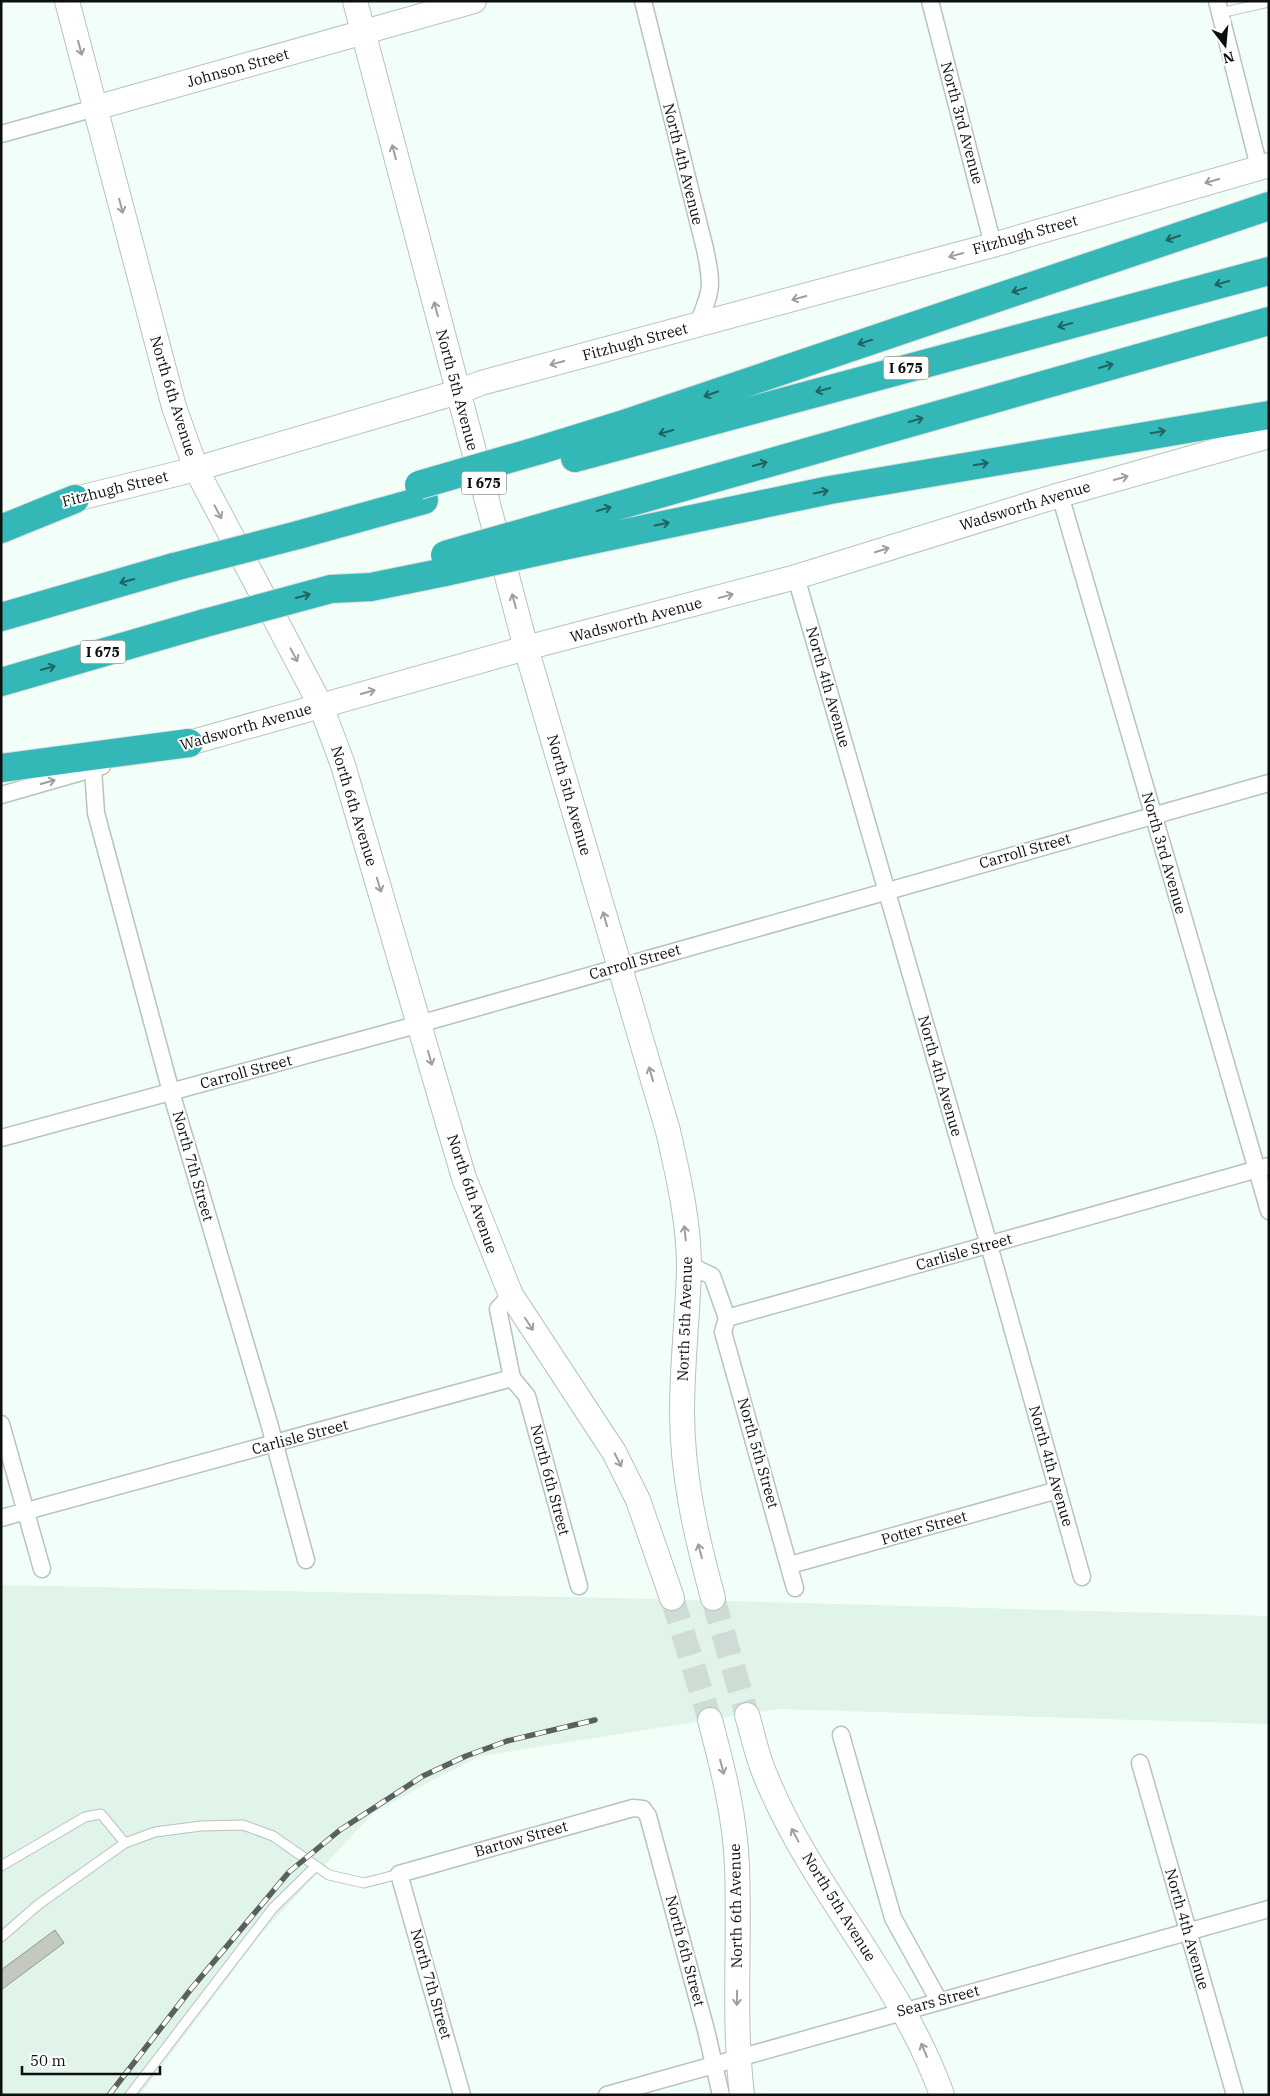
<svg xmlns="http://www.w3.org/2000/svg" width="1270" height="2096" viewBox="0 0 1270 2096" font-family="'IBM Plex Serif',serif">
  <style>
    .built { fill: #e0f4ea }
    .building { fill: #c3c9be; stroke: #94998f }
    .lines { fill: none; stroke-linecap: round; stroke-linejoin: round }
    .secondary-tunnel { stroke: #cfdbd5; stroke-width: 24; stroke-dasharray: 24 12; stroke-linecap: butt }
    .lane-casing { stroke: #b7c3bc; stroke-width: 11 }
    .street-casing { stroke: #b7c3bc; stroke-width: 19 }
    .secondary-casing { stroke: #b7c3bc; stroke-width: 26 }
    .highway-casing { stroke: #ddd; stroke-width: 30 }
    .lane { stroke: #fff; stroke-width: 9 }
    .street { stroke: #fff; stroke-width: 16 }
    .secondary { stroke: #fff; stroke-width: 24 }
    .highway { stroke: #34b7b7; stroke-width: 28 }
    .rail-casing { stroke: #5a615d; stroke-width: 5.5 }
    .rail { stroke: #fff; stroke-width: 4; stroke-dasharray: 11; stroke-linecap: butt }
    .highway-bridge-casing { stroke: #ddd; stroke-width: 30; stroke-linecap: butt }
    .highway-bridge { stroke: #34b7b7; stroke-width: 28 }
    .oneway { stroke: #9d9f9e }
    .oneway2 { stroke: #206362 }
    .labels { text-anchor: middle; stroke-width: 4; stroke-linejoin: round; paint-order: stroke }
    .shield { fill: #fff; stroke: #545756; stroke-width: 1 }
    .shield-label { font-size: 14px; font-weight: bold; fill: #0b0f0d }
    .street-label { font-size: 15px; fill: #0b0f0d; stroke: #fff }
  </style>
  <rect width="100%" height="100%" fill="#f2fff8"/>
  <!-- built -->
  <polygon class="built" points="1,1585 654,1599 1269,1616 1269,1724 777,1709 481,1756 429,1782 372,1814 262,1933 140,2095 1,2095"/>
  <!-- building -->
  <polygon class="building" points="55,1930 64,1943 1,1990 1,1970"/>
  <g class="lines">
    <!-- secondary-tunnel -->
    <g class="secondary-tunnel">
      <polyline points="672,1598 710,1720"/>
      <polyline points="713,1598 747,1715"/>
    </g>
    <!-- lane casing -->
    <g class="lane-casing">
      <g id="lane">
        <polyline points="1220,13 1269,2"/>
        <polyline points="1,1866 85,1817 101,1814 125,1843"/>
        <polyline points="1,1937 39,1904 125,1843 155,1832 201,1826 243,1825 273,1836 329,1875 364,1883 399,1874"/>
        <polyline points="130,2095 273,1908 316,1866"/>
      </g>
    </g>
    <!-- street casing -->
    <g class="street-casing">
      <g id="street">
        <path d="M643 1 705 249C713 287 712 290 697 326"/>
        <polyline points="930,1 993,245"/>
        <polyline points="1217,1 1259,167"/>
        <polyline points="1,134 95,108"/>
        <polyline points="1060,495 1269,1211"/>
        <polyline points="796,577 989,1245 1082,1577"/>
        <polyline points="93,769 96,813 171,1092 269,1423 306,1560"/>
        <polyline points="1,795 102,766"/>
        <polyline points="1,1138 398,1030 1269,783"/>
        <polyline points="689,1265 712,1276 727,1318 1269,1166"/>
        <polyline points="727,1318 723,1332 795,1588"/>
        <polyline points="512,1378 527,1396 579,1586"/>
        <polyline points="1,1424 42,1569"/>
        <polyline points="1,1518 512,1378 498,1309 511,1295"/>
        <polyline points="790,1565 1058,1490"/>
        <polyline points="841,1735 893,1918 939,2001"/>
        <polyline points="1140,1763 1235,2095"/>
        <polyline points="462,2095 399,1874 633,1808 643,1809 648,1816 706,2030 721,2095"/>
        <polyline points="607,2095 1269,1909"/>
      </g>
    </g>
    <!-- secondary casing -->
    <g class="secondary-casing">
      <g id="secondary">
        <polyline points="67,1 174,407 196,469 321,706 343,765 464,1178 511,1295 614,1452 638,1500 672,1598"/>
        <path d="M355 1 526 648 668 1131C678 1175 689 1221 689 1267 688 1315 682 1363 682 1411 682 1475 696 1536 713 1598"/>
        <polyline points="95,108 474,1"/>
        <polyline points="75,499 196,469 458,392 481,383 993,245 1269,165"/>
        <polyline points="189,743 526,648 796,577 1060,495 1269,436"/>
        <path d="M747 1715C753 1735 757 1757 766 1777 812 1890 901 1979 942 2095"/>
        <path d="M710 1720C723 1769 735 1816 737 1866 740 1942 733 2019 742 2095"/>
      </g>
    </g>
    <!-- highway casing -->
    <g class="highway-casing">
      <g id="highway">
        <polyline points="540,450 621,425 1269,206"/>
        <polyline points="575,458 1269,271"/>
        <polyline points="557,523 1269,321"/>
        <polyline points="1,529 75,499"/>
        <polyline points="298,535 424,500"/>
        <polyline points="563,546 830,490 1269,415"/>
        <polyline points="331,589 371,587 445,572"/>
        <polyline points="1,617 174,567"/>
        <polyline points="1,682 205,623"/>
        <polyline points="1,768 189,743"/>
      </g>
    </g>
    <!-- lane -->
    <use href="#lane" class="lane"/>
    <!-- street -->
    <use href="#street" class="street"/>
    <!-- secondary -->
    <use href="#secondary" class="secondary"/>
    <!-- highway -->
    <use href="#highway" class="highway"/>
    <!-- rail casing -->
    <g class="rail-casing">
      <polyline id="rail" points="109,2095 191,1989 289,1872 340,1830 423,1776 466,1756 507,1741 595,1720"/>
    </g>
    <!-- rail -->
    <use href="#rail" class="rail"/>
    <!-- highway-bridge casing -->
    <g class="highway-bridge-casing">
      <g id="highway-bridge">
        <polyline points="419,485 540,450"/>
        <polyline points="445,555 557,523"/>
        <polyline points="174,567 298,535"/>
        <polyline points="445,572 563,546"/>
        <polyline points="205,623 331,589"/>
      </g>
    </g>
    <!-- highway-bridge -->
    <use href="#highway-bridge" class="highway-bridge"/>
  </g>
  <!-- one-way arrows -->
  <defs><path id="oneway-shaft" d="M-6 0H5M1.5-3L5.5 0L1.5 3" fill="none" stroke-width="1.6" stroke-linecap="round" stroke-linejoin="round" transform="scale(1.25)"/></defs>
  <g class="oneway">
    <use href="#oneway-shaft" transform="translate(80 48) rotate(75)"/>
    <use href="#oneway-shaft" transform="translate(394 152) rotate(-105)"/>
    <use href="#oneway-shaft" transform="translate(1212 181) rotate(164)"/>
    <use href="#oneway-shaft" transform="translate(121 206) rotate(75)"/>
    <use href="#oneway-shaft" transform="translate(956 255) rotate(165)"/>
    <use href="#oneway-shaft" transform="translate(799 298) rotate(165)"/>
    <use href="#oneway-shaft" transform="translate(436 309) rotate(-105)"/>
    <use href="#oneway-shaft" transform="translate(557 363) rotate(165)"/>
    <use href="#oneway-shaft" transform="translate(1121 478) rotate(-16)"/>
    <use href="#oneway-shaft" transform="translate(218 512) rotate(62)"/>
    <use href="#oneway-shaft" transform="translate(882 550) rotate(-17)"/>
    <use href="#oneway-shaft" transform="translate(726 596) rotate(-15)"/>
    <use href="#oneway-shaft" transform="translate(514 601) rotate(-105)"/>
    <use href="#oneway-shaft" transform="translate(294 655) rotate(62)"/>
    <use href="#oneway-shaft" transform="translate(368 692) rotate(-16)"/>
    <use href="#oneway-shaft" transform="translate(48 782) rotate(-16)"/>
    <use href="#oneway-shaft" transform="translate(379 885) rotate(73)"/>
    <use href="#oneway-shaft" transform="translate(605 919) rotate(-106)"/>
    <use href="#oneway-shaft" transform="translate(430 1058) rotate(74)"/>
    <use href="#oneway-shaft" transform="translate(651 1074) rotate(-107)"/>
    <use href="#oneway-shaft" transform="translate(685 1233) rotate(-96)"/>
    <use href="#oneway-shaft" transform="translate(529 1324) rotate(57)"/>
    <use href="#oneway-shaft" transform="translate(618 1460) rotate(63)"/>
    <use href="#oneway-shaft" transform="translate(700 1551) rotate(-105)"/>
    <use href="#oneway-shaft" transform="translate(722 1767) rotate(75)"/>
    <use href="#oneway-shaft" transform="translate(795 1835) rotate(-118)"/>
    <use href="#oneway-shaft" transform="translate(737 1998) rotate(91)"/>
    <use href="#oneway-shaft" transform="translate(924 2050) rotate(-113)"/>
  </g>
  <g class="oneway2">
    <use href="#oneway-shaft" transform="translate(1173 238) rotate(161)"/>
    <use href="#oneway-shaft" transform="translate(1222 283) rotate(165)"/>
    <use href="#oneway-shaft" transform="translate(1019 290) rotate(162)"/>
    <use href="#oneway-shaft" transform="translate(1065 325) rotate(165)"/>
    <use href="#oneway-shaft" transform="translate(865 342) rotate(162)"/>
    <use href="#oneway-shaft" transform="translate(1106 366) rotate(-16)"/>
    <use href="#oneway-shaft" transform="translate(823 390) rotate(165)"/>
    <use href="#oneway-shaft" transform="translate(711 394) rotate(161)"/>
    <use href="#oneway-shaft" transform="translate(916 420) rotate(-16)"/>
    <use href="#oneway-shaft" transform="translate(666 432) rotate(164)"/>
    <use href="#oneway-shaft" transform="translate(1158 432) rotate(-9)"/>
    <use href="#oneway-shaft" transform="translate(760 464) rotate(-16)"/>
    <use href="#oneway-shaft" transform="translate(981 464) rotate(-10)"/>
    <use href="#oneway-shaft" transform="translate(821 492) rotate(-11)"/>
    <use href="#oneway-shaft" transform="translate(604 509) rotate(-16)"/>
    <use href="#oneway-shaft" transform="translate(662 524) rotate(-12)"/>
    <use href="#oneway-shaft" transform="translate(127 581) rotate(164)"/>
    <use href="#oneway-shaft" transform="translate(303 596) rotate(-15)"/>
    <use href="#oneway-shaft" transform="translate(48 668) rotate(-16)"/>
  </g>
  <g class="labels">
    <!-- shield labels -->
    <g class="shield">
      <rect x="883.5" y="356.5" width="45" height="23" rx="4"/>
      <rect x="461.5" y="471.5" width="45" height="23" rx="4"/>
      <rect x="80.5" y="640.5" width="45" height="23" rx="4"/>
    </g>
    <g class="shield-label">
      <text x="906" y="373">I 675</text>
      <text x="484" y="488">I 675</text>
      <text x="103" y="657">I 675</text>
    </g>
    <!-- street labels -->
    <g class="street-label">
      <text transform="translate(238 68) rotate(-16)" y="5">Johnson Street</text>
      <text transform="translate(962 123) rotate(75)" y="5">North 3rd Avenue</text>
      <text transform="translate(683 164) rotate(76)" y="5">North 4th Avenue</text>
      <text transform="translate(1025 235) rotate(-16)" y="5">Fitzhugh Street</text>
      <text transform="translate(635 342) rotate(-15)" y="5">Fitzhugh Street</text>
      <text transform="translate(457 390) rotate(75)" y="5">North 5th Avenue</text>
      <text transform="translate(173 396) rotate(73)" y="5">North 6th Avenue</text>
      <text transform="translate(115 489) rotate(-14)" y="5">Fitzhugh Street</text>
      <text transform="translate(1025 506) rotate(-17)" y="5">Wadsworth Avenue</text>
      <text transform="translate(636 620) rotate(-15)" y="5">Wadsworth Avenue</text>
      <text transform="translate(828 687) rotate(74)" y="5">North 4th Avenue</text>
      <text transform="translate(246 727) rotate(-16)" y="5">Wadsworth Avenue</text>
      <text transform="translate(569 795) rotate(74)" y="5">North 5th Avenue</text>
      <text transform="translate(354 806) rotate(73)" y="5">North 6th Avenue</text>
      <text transform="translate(1025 851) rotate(-16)" y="5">Carroll Street</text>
      <text transform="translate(1164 853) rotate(74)" y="5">North 3rd Avenue</text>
      <text transform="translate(635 962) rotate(-16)" y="5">Carroll Street</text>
      <text transform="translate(246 1072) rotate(-15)" y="5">Carroll Street</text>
      <text transform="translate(940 1076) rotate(74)" y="5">North 4th Avenue</text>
      <text transform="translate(193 1166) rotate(74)" y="5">North 7th Street</text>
      <text transform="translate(472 1194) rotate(71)" y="5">North 6th Avenue</text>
      <text transform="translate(964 1252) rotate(-16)" y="5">Carlisle Street</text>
      <text transform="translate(685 1319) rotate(-88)" y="5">North 5th Avenue</text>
      <text transform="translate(300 1437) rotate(-15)" y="5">Carlisle Street</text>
      <text transform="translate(758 1453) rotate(74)" y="5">North 5th Street</text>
      <text transform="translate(1051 1466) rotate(74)" y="5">North 4th Avenue</text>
      <text transform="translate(550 1480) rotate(75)" y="5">North 6th Street</text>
      <text transform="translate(924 1528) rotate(-16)" y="5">Potter Street</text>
      <text transform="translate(521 1839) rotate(-16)" y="5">Bartow Street</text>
      <text transform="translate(736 1906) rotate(-91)" y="5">North 6th Avenue</text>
      <text transform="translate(839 1907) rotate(58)" y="5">North 5th Avenue</text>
      <text transform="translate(1187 1929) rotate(74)" y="5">North 4th Avenue</text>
      <text transform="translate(685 1951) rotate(75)" y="5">North 6th Street</text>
      <text transform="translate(431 1984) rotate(74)" y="5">North 7th Street</text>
      <text transform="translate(938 2001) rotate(-15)" y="5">Sears Street</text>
    </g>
  </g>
  <!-- border -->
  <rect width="1270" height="2096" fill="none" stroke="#0b0f0d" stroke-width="5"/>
  <!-- north arrow -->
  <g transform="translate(1225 45) rotate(164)" stroke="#ffffff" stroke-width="4" paint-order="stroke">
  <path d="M0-4L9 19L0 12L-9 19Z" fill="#0b0f0d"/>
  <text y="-8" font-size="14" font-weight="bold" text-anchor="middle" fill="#0b0f0d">N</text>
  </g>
  <!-- scale -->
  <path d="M22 2066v8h138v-8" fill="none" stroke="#0b0f0d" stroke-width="2.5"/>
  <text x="30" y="2066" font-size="15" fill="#0b0f0d" stroke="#ffffff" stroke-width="4" paint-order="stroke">50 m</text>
</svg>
